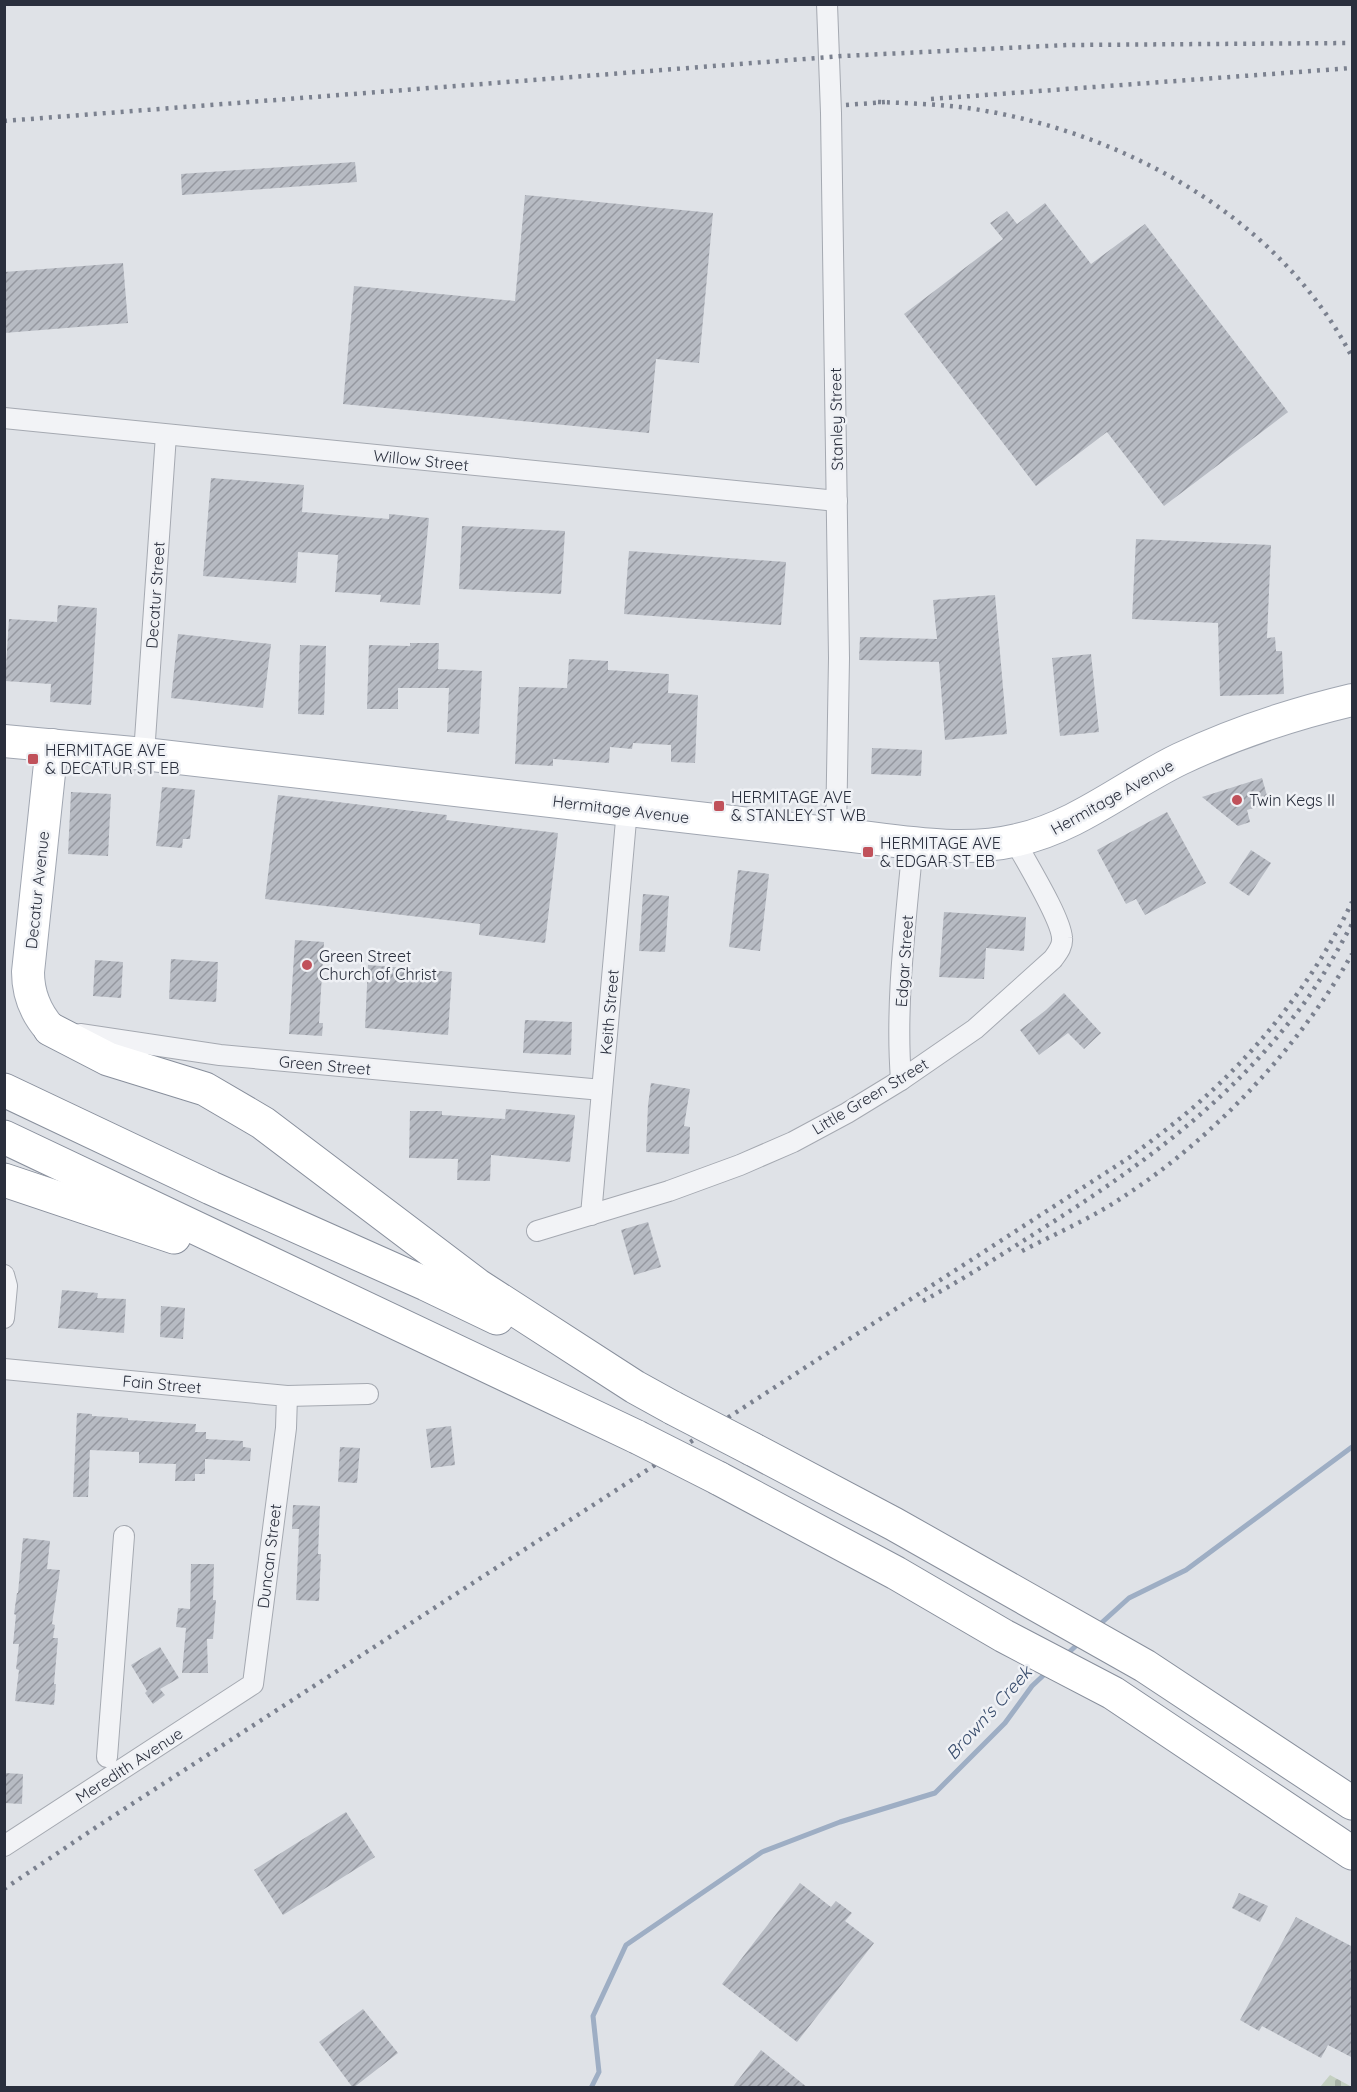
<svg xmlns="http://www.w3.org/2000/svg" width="1357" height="2092" viewBox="0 0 1357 2092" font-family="Quicksand,sans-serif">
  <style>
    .cemetery { fill: url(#cemetery-stones) }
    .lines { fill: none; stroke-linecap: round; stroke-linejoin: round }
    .stream { stroke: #9eaec4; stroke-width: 5 }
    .building { fill: url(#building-hatch) }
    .street-casing { stroke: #a5a9b1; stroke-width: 22 }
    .primary-casing { stroke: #a0a6b1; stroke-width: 34 }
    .highway-casing { stroke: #888f9c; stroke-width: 35 }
    .street { stroke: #f2f3f6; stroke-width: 20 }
    .primary { stroke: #fff; stroke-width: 32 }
    .highway { stroke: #fff; stroke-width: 33 }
    .rail { stroke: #7b818f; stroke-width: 4.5; stroke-dasharray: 3 6; stroke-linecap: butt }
    .highway-bridge-casing { stroke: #888f9c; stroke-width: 35; stroke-linecap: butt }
    .highway-bridge { stroke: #fff; stroke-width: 33 }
    .poi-dot { fill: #c0515a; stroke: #eff1f5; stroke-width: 2 }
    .labels { text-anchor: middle; stroke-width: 5; stroke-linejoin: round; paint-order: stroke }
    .street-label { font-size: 16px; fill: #2a2f3d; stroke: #eff1f5 }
    .poi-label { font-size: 16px; fill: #2a2f3d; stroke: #eff1f5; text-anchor: start }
    .water-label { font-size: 18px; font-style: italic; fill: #384c6c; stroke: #eff1f5 }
  </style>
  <defs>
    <pattern id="cemetery-stones" width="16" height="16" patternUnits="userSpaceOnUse" patternTransform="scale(1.5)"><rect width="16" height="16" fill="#c4d0c1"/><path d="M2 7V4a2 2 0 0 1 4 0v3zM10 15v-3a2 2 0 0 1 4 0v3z" fill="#a9b3a7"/></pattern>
    <pattern id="building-hatch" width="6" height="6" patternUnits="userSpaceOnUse" patternTransform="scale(1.5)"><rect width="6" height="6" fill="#b7bbc3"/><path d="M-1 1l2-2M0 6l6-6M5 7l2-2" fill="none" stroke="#9598a0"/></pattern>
  </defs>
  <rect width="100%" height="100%" fill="#dfe2e7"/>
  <!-- cemetery -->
  <polygon class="cemetery" points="1330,2075 1352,2087 1320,2087"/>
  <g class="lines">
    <!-- stream -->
    <g class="stream">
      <polyline points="1098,1626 1129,1598 1186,1570 1352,1447"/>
      <polyline points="1065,1656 1080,1642"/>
      <polyline points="591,2088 599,2072 593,2016 626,1945 762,1852 840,1822 935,1793 1005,1723 1032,1686 1047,1672"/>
    </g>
  </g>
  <!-- building -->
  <g class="building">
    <polygon points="355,162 357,182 182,195 181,174"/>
    <polygon points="525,195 713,213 699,363 656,359 649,433 343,404 354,286 515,301"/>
    <polygon points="1045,203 1091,264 1145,224 1288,412 1164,506 1107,432 1036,486 904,314 1003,239 990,223 1007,211 1017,224"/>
    <polygon points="123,263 128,323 4,333 4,272"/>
    <polygon points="211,478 304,485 302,512 389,519 389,514 429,518 420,605 380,602 381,595 335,592 338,555 298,552 296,583 203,576"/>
    <polygon points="462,526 565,531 561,594 459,589"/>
    <polygon points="1136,539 1271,545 1267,638 1275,637 1276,651 1282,651 1284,694 1220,696 1218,623 1132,619"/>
    <polygon points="629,551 786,562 781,625 624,614"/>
    <polygon points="995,595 1007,734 945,740 939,662 859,660 860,637 937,639 933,600"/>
    <polygon points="58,605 97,608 91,705 50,702 51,684 5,681 9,619 57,622"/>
    <polygon points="178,634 271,644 263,708 171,698"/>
    <polygon points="410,643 439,643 438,669 482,671 479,734 447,732 449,688 398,688 398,709 367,709 369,645 410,646"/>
    <polygon points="300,645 326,646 324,715 298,714"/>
    <polygon points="1091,654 1099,732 1060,736 1052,658"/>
    <polygon points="569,659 608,661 608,670 669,674 668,693 698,695 695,763 671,762 671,745 633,743 632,749 610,747 609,763 553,759 553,766 515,764 519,687 567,688"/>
    <polygon points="872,748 922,750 921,776 871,774"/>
    <polygon points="1262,778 1269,803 1247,810 1250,822 1238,826 1202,797"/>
    <polygon points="162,787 195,790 190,839 183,839 182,848 156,846"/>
    <polygon points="71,792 111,794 108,856 68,854"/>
    <polygon points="278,795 447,815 446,820 558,833 545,943 479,935 480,924 265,899"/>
    <polygon points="1167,812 1206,883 1145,915 1136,899 1126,904 1097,850"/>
    <polygon points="1251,850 1271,863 1249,896 1229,883"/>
    <polygon points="738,870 769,874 760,951 729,947"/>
    <polygon points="643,894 669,896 665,952 639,951"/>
    <polygon points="944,912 1026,917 1024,951 986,948 984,979 939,977"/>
    <polygon points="295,940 324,942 319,1023 323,1023 322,1036 289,1034"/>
    <polygon points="171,959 218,962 216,1002 169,999"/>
    <polygon points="95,960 123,962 121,998 93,996"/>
    <polygon points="368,965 452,972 448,1035 365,1028"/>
    <polygon points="1064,993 1101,1033 1084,1049 1068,1033 1039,1055 1020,1030 1046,1010"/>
    <polygon points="525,1020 572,1022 571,1055 523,1053"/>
    <polygon points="651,1083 690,1089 684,1126 690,1127 689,1154 646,1152 648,1105"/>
    <polygon points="506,1109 575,1115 570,1162 491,1155 490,1181 457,1180 458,1159 409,1158 410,1111 442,1111 442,1115 505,1119"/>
    <polygon points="648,1222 661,1267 634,1275 621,1230"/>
    <polygon points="62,1290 98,1293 97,1298 126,1299 124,1333 58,1328"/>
    <polygon points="161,1306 185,1308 183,1339 160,1337"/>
    <polygon points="77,1413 92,1414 92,1416 128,1418 128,1420 196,1424 195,1432 206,1432 206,1439 243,1441 243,1447 251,1448 250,1461 205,1459 205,1474 195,1474 195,1481 175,1481 176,1464 139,1463 139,1452 90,1450 88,1497 73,1497"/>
    <polygon points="451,1426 455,1465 431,1468 426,1429"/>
    <polygon points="340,1447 360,1448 357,1483 338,1482"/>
    <polygon points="293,1505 320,1506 318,1554 321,1554 319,1601 296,1600 299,1529 292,1529"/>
    <polygon points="23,1538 50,1541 47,1569 60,1570 52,1624 55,1625 53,1638 58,1638 54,1684 56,1684 54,1705 15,1701 19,1670 16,1669 19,1644 13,1644 16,1615 14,1614 17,1593 18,1593"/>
    <polygon points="191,1564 214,1564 213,1600 216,1600 213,1639 207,1639 208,1673 182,1673 186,1628 176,1627 178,1608 190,1609"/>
    <polygon points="160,1647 179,1678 160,1689 165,1695 153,1704 145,1693 147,1691 131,1665"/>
    <polygon points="4,1773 23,1774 22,1804 4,1803"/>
    <polygon points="346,1812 375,1857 283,1915 254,1870"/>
    <polygon points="800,1883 831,1907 836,1901 852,1913 845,1921 874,1943 797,2042 722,1984"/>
    <polygon points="1239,1893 1268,1906 1260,1922 1232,1908"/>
    <polygon points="1296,1917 1353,1947 1353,2058 1328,2045 1321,2058 1262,2026 1259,2031 1240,2020"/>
    <polygon points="363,2009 398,2053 353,2088 319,2042"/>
    <polygon points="761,2050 808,2088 732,2088"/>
  </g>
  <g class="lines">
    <!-- street casing -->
    <g class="street-casing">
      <g id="street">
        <polyline points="827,4 831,113 839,658 836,834"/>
        <polyline points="4,418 837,501"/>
        <polyline points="144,754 166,435"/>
        <polyline points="80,1034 220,1055 602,1090"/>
        <path d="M901 1080C895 1001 906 921 913 842"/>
        <polyline points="591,1215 627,809"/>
        <path d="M537 1231 669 1191 740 1165 793 1142 847 1113 901 1080 975 1029 1053 959C1058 952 1063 946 1062 938 1061 918 1026 862 1015 841"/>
        <polyline points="4,1275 7,1286 4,1318"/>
        <polyline points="4,1369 287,1396 286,1428 253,1684 4,1846"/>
        <polyline points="287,1396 368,1394"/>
        <polyline points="107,1757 124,1536"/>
      </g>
    </g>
    <!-- primary casing -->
    <g class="primary-casing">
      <g id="primary">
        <path d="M4 741 144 754 836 834C894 840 959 854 1017 840 1077 827 1126 785 1180 759 1235 733 1293 714 1352 700"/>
        <path d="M50 1029C35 1012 28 994 28 972L52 745"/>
      </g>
    </g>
    <!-- highway casing -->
    <g class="highway-casing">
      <g id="highway">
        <polyline points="50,1029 108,1059 205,1089 263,1123 477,1285 635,1387 673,1408"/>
        <polyline points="4,1090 211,1188 426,1284 497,1318"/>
        <polyline points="4,1137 637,1437"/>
        <polyline points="4,1180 174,1237"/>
        <polyline points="752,1449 894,1524 1145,1666 1352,1803"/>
        <polyline points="718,1478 896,1573 1004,1636 1113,1693 1352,1853"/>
      </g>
    </g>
    <!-- street -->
    <use href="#street" class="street"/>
    <!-- primary -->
    <use href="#primary" class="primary"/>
    <!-- highway -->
    <use href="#highway" class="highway"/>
    <!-- rail -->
    <g class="rail">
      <polyline points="931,99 1352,68"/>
      <path d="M878 102C905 103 933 104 960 107 1115 127 1278 214 1352 357"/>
      <polyline points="846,105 886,102"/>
      <polyline points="4,121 843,56 1067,45 1352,43"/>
      <path d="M1022 1251C1057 1233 1094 1217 1126 1195 1216 1136 1299 1047 1352 954"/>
      <path d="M923 1301C969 1276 1012 1248 1056 1220 1143 1164 1226 1103 1291 1020 1315 991 1334 957 1352 924"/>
      <path d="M4 1889 98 1826 1130 1157C1155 1138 1181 1119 1205 1097 1265 1043 1317 975 1352 902"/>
    </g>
    <!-- highway-bridge casing -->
    <g class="highway-bridge-casing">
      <g id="highway-bridge">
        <polyline points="673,1408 752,1449"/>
        <polyline points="637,1437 718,1478"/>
      </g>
    </g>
    <!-- highway-bridge -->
    <use href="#highway-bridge" class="highway-bridge"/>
  </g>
  <!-- markers -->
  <g class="poi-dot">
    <rect x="27" y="753" width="12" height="12" rx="3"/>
    <circle cx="1237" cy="800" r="6"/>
    <rect x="713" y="800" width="12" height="12" rx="3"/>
    <rect x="862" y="846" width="12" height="12" rx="3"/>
    <circle cx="307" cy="965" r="6"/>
  </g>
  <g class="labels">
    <!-- street labels -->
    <g class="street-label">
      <text transform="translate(836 419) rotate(-91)" y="6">Stanley Street</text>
      <text transform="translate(421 460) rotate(6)" y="6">Willow Street</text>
      <text transform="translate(155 595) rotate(-86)" y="6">Decatur Street</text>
      <text transform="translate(1112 797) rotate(-29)" y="6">Hermitage Avenue</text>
      <text transform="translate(621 809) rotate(7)" y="6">Hermitage Avenue</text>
      <text transform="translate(37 890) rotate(-84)" y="6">Decatur Avenue</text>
      <text transform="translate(904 961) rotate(-86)" y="6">Edgar Street</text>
      <text transform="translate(609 1012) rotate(-85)" y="6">Keith Street</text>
      <text transform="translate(325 1065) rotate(5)" y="6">Green Street</text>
      <text transform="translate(870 1096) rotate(-31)" y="6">Little Green Street</text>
      <text transform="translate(162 1384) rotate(5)" y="6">Fain Street</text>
      <text transform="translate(269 1556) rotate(-83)" y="6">Duncan Street</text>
      <text transform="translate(129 1765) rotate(-33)" y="6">Meredith Avenue</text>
    </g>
    <!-- poi labels -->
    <g class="poi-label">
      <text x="45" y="756">HERMITAGE AVE<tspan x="45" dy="18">&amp; DECATUR ST EB</tspan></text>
      <text x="731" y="803">HERMITAGE AVE<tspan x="731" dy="18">&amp; STANLEY ST WB</tspan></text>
      <text x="1249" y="806">Twin Kegs II</text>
      <text x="880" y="849">HERMITAGE AVE<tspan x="880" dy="18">&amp; EDGAR ST EB</tspan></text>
      <text x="319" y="962">Green Street<tspan x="319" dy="18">Church of Christ</tspan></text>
    </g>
    <!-- water labels -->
    <g class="water-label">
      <text transform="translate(989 1713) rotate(-48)" y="6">Brown's Creek</text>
    </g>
  </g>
  <!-- border -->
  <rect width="1357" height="2092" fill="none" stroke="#2a2f3d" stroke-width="12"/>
</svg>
